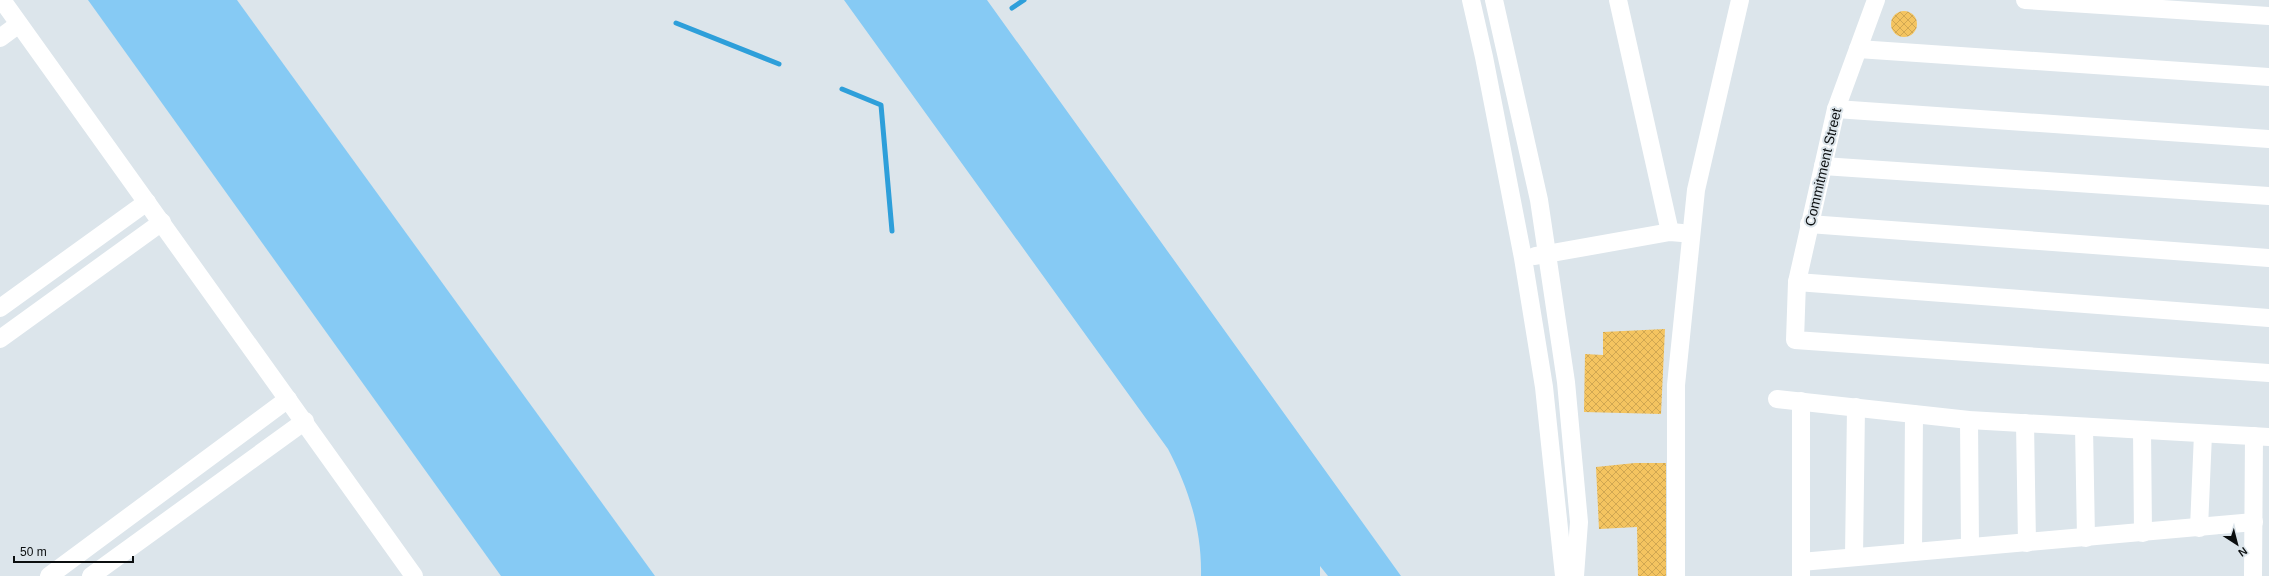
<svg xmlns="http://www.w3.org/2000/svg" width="2269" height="576" viewBox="0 0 2269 576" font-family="Arial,sans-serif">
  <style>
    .grass { fill: #86caf4 }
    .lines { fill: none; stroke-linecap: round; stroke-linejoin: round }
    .stream { stroke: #2e9fda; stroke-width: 5 }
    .building { fill: url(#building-cross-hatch) }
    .minor { stroke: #fff; stroke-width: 18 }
    .labels { text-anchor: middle; stroke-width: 4; stroke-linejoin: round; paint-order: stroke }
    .street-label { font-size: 14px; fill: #0b0e0f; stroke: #dce5eb }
  </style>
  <defs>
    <pattern id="building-cross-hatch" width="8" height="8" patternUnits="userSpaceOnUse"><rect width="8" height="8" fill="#f4c460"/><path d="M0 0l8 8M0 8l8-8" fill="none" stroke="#d0a752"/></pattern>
  </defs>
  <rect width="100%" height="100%" fill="#dce5eb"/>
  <!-- grass -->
  <g class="grass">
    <polygon points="88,0 237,0 655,576 501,576"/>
    <path d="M844 0H987L1401 576H1328L1320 566V576H1201C1202 530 1189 489 1168 449Z"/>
  </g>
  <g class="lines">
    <!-- stream -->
    <g class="stream">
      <polyline points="1012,8 1024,0"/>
      <polyline points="676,23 779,64"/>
      <polyline points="842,89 881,105 892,231"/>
    </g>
  </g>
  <!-- building -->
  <g class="building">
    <circle cx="1904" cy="24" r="13"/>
    <polygon points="1665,329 1661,414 1584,412 1585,354 1603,355 1603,332"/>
    <polygon points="1635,463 1666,463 1666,576 1638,576 1637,527 1599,529 1596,467"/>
  </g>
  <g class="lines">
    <!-- minor -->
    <g class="minor">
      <polyline points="2,0 414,576"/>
      <polyline points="1471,0 1484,57 1523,258 1544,387 1564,576"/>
      <polyline points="1494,0 1539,200 1566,382 1579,522 1575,576"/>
      <polyline points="1618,0 1670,232"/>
      <polyline points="1876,0 1836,109 1797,282 1795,340 2269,373"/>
      <polyline points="2025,0 2269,16"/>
      <polyline points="0,38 19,24"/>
      <polyline points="1858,49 2269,77"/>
      <polyline points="1836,109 2269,139"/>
      <polyline points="1823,166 2269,196"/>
      <polyline points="1809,224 2269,258"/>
      <polyline points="1535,256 1670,232 1682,233"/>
      <polyline points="1797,282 2269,318"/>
      <polyline points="0,308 147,202"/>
      <polyline points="0,339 162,222"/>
      <polyline points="1777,399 1969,420 2269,437"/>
      <polyline points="1969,420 1970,547"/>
      <polyline points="2025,423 2027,543"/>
      <polyline points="2084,427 2086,538"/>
      <polyline points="2142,430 2143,533"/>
      <polyline points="2199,528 2203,434"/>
      <polyline points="1913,552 1914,414"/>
      <polyline points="1854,557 1856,407"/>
      <polyline points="1801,562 2254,522"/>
      <polyline points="49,576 288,399"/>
      <polyline points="91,576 305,421"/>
      <polyline points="1676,576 1676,385 1696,190 1740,0"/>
      <polyline points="1801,576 1801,401"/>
      <polyline points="2253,576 2254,436"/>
    </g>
  </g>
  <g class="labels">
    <!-- street labels -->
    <g class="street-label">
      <text transform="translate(1823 167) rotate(-77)" y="5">Commitment Street</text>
    </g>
  </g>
  <!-- north arrow -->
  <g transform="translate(2237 544) rotate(144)" stroke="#dce5eb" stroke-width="3" paint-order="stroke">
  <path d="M0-3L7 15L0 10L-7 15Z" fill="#0b0e0f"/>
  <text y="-6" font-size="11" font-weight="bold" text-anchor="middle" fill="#0b0e0f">N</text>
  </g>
  <!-- scale -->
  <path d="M14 556v6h119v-6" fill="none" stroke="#0b0e0f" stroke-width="2"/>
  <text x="20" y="556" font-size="12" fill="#0b0e0f" stroke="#dce5eb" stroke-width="3" paint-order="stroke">50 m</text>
</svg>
